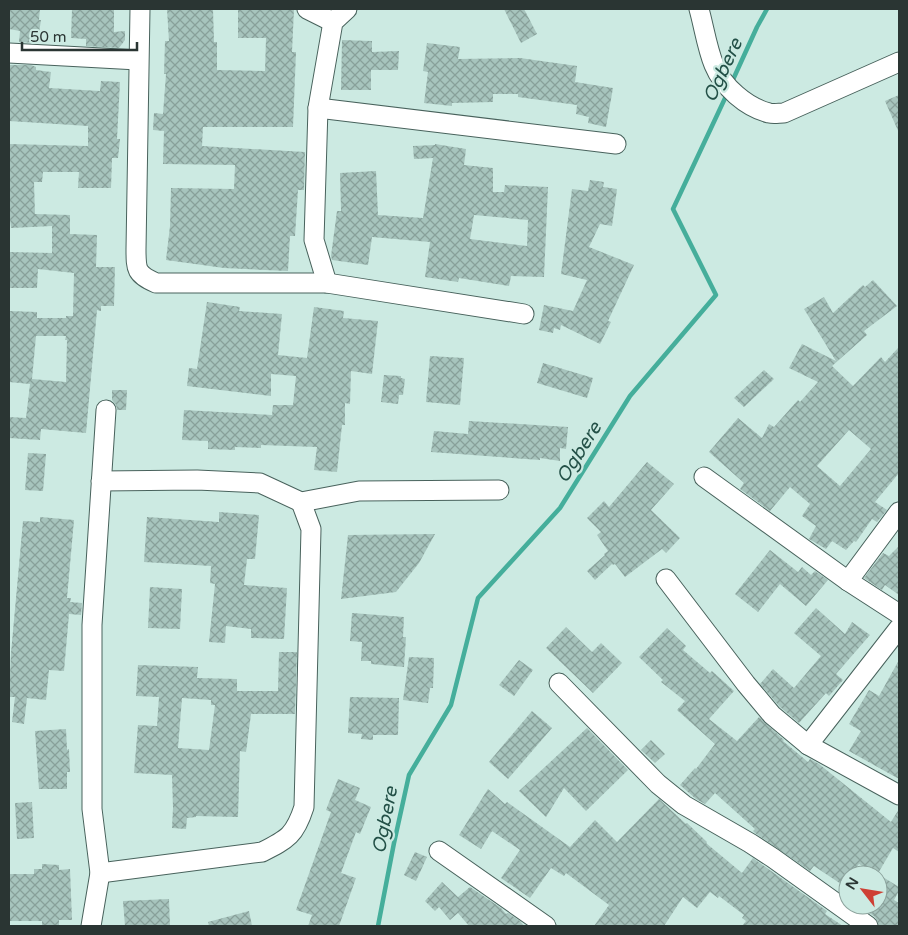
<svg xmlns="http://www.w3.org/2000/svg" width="908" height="935" viewBox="0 0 908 935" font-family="'Varela Round',sans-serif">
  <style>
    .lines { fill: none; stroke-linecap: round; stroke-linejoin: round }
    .stream { stroke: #45ae9b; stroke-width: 4.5 }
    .building { fill: url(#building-cross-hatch); fill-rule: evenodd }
    .minor-casing { stroke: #48625c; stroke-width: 21 }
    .minor { stroke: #fff; stroke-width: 19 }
    .labels { text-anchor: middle; stroke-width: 4.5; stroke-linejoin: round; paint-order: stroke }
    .water-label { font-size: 19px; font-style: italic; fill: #235047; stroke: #cceae2 }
  </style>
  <defs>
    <pattern id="building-cross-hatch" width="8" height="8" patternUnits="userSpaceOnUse" patternTransform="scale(1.25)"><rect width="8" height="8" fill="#a7c4bd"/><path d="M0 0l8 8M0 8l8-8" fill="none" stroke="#88a09a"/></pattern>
  </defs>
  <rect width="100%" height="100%" fill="#cceae2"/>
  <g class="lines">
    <!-- stream -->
    <g class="stream">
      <polyline points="731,84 757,27 767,9"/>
      <polyline points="378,926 394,843 409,775 451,705 478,598 560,508 630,396 716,295 673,209 727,94"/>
    </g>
  </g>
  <!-- building -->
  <g class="building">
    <polygon points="9,9 40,9 39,20 41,20 39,33 35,33 34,43 19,42 20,31 9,29"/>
    <polygon points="72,9 114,9 114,32 125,31 125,40 119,48 86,46 86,39 71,38"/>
    <polygon points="167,9 213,9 214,42 217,42 217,70 265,71 266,38 238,38 238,9 294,9 292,52 296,52 293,127 203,127 202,146 305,152 304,190 298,190 295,236 290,236 288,271 224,268 166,260 170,226 171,188 234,189 235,165 163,164 164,131 153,130 154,113 163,114 166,74 164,74 165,41 169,41"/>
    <polygon points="504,9 524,9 537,34 521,43"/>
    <polygon points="342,40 372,41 372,52 399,51 398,70 371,70 371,90 341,90"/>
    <polygon points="427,43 460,47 458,59 520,58 577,66 575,82 613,88 606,127 588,123 589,117 576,114 577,105 518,97 518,94 493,94 493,102 452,103 452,106 424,103 428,72 423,71"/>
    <path d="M9 65H31L36 67V70L51 72 49 88 100 91 101 81 120 82 117 139H120L118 158H112L111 188H78L79 172H43L42 182H34L35 214 70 215V234L97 235 96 267H115L114 306H101V311L97 310 86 433 41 429 40 440 9 438V417L26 418 30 384 9 382V311L37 312V318H66V316H73L74 273 38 269 37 288H9V252L52 253V226L11 228 10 219H9V144L88 146V126L9 121ZM36 336H66L65 340H67L66 382 32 379Z"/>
    <polygon points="899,95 899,133 885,101"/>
    <path d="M435 144 466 149 464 165 493 168V192H504L505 185 548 187 544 277 511 276 509 286 459 278 458 282 425 277 430 242 372 237 368 265 332 260 331 256 337 211H341L340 173 376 171 378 215 423 218 433 158 414 159 413 146 435 145ZM474 215 528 220 527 246 470 239Z"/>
    <polygon points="590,180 604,182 603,187 617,189 612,226 600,224 589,247 634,265 608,321 611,322 600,344 561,325 560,330 554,328 553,333 539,330 544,305 573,311 587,280 561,274 572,189 588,191"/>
    <path d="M873 280 897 306 864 331 867 335 832 366 853 386 881 357 885 362 899 347V473L875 502 887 510 877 522 872 519 856 542 854 541 846 550 832 541 826 549 809 539 816 526 802 516 810 504 790 487 770 511 740 489 744 483 709 452 738 418 762 438 769 424 774 427 798 400 800 402 818 382 789 368 802 344 836 361 804 309 824 297 833 313 863 285 865 287ZM849 430 871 449 840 486 817 466Z"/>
    <polygon points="207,302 240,307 239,311 282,314 278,355 307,358 314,307 344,311 343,318 378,321 372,374 351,371 350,404 345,403 345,425 342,425 337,472 314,470 317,447 261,445 261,448 235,447 235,450 208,449 208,441 182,440 184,410 272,415 273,405 293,405 296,376 271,374 271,396 187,386 189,368 197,369"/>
    <polygon points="430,356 464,358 460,405 426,402"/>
    <polygon points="543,363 593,378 587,398 537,383"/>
    <polygon points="764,370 774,379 744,407 734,398"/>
    <polygon points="384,375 401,376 401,378 405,379 403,395 399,395 398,404 381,402"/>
    <polygon points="112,390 127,390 126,410 117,410 116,405 112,400"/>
    <polygon points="469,421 568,427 566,449 560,448 560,461 540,458 540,460 431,452 434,431 468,434"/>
    <polygon points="28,453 46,454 43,491 25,490"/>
    <polygon points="647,462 674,484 651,510 680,538 666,553 662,549 625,577 615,564 613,565 612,564 595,580 587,571 605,555 604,554 608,551 597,535 601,532 587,518 604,501 609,507"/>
    <polygon points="219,512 259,515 255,559 247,559 244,585 287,588 284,639 251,638 251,629 226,626 225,643 209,642 215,584 210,583 211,566 144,562 147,517 219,522"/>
    <polygon points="40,517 74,520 67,598 71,598 70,602 82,603 81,615 69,614 64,671 49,670 46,700 27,698 24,724 12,722 15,697 9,697 11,653 23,521 40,522"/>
    <polygon points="435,534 419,563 396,592 341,599 348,535"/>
    <polygon points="899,546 899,595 885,585 882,590 864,578 883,553 889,556"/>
    <polygon points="770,550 798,572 802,567 811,575 815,571 828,580 806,606 780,584 758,612 735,594"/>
    <polygon points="150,587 182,589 180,629 148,628"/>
    <polygon points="816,608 845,634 852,622 870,635 836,674 843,680 829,696 826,693 799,723 780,707 760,684 773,669 794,688 821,656 794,633"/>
    <polygon points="352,613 404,617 403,637 406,637 404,667 371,664 371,661 361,661 362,642 350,641"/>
    <polygon points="566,627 592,652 601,643 622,663 593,693 546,648"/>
    <polygon points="667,628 686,646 683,650 710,673 712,671 734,691 709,719 737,741 759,717 784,740 783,741 808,762 810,759 819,764 891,822 899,809 899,852 893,848 877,875 859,864 851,875 848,875 848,880 844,886 814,866 810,871 755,833 753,831 755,829 715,793 705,804 696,799 680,785 695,768 696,769 715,744 677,710 685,701 661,682 663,680 639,657"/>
    <path d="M279 652H297L295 714H251L246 752 240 751 238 817 196 816V817L187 818 186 829 172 828 173 808 172 775 134 773 138 725 157 726 159 697 136 696 138 665 198 667 197 678 237 679V691H278ZM182 698 211 700V705H215L209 750 178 748Z"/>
    <polygon points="409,657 434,658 433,688 430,688 428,703 403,700"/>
    <polygon points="519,660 533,670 514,696 499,685"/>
    <polygon points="899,660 899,779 849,751 861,731 849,724 869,690 879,696"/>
    <polygon points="350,697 399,698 398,735 373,735 373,740 361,739 362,734 348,733"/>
    <polygon points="532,711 552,728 508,779 489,762"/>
    <polygon points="587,728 628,770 586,811 564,788 546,817 519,791"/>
    <polygon points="66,729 67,750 69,749 70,772 67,772 67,789 39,789 35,731"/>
    <polygon points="651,740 665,754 655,763 641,750"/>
    <polygon points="338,779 360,788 355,800 371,807 360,834 356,832 341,873 356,878 339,926 308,926 312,915 296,910 331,812 326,810"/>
    <polygon points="488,789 505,804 507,802 570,847 595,820 617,842 659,799 686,824 687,823 707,842 706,843 742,873 753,858 827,911 825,914 843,926 742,926 746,921 742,918 744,915 719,896 718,898 710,892 697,908 683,897 664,926 594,926 609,905 566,873 564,876 551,868 530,898 501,878 520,850 492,831 481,849 459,835"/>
    <polygon points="32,802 34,838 17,839 15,803"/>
    <polygon points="415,852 427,857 416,881 404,875"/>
    <polygon points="42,864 59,865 59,870 70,869 72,920 59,920 59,926 42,925 42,921 9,921 9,874 34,874 34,869 42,869"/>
    <polygon points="878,874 899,887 899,891 894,900 899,903 899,926 879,926 875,917 860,906 861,905 878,905"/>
    <polygon points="442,882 458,897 470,887 501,908 506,914 508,913 520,921 524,926 469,926 458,913 450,920 439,907 435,911 425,901"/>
    <polygon points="169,899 170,926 125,926 123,901"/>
    <polygon points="249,911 252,926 209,926 208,922"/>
  </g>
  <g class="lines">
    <!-- minor casing -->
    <g class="minor-casing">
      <g id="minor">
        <path d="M140 9 136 249C136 270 136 274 156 283H327L524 314"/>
        <polyline points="307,9 333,22"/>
        <path d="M699 9C704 27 707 48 714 65 723 87 746 107 769 113 774 114 779 113 784 113L899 62"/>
        <polyline points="9,53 138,60"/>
        <polyline points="318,108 616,144"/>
        <polyline points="327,283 314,240 318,108 333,22 347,9"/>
        <polyline points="704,477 848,581 899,614"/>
        <polyline points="101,481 197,480 260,483 301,502 359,491 499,490"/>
        <polyline points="666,579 746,684 772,715 808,745 899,795"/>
        <polyline points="848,581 899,512"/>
        <polyline points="559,683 658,784 684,805 750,843 773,858 868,926"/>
        <polyline points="808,745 899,628"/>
        <polyline points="439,851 546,926"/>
        <path d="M100 873 262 852C288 839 295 835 304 807L311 529 301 502"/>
        <polyline points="91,926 100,873 92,809 92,625 106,410"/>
      </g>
    </g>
    <!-- minor -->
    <use href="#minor" class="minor"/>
  </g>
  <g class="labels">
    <!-- water labels -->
    <g class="water-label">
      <text transform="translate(722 70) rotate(-65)" y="7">Ogbere</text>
      <text transform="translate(578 452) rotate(-58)" y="7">Ogbere</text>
      <text transform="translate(384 820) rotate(-79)" y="7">Ogbere</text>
    </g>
  </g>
  <!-- border -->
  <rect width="908" height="935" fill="none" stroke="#2a3533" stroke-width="20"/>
  <!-- north arrow -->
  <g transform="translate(863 890) rotate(301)"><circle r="24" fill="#cceae2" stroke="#8ba29c"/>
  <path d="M0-4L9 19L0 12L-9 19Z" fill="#ce4034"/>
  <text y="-8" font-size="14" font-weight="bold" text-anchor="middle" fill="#2a3533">N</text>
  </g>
  <!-- scale -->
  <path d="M22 42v8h115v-8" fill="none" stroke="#2a3533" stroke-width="2.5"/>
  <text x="30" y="42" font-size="15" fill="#2a3533" stroke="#cceae2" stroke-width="4" paint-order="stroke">50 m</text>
</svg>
